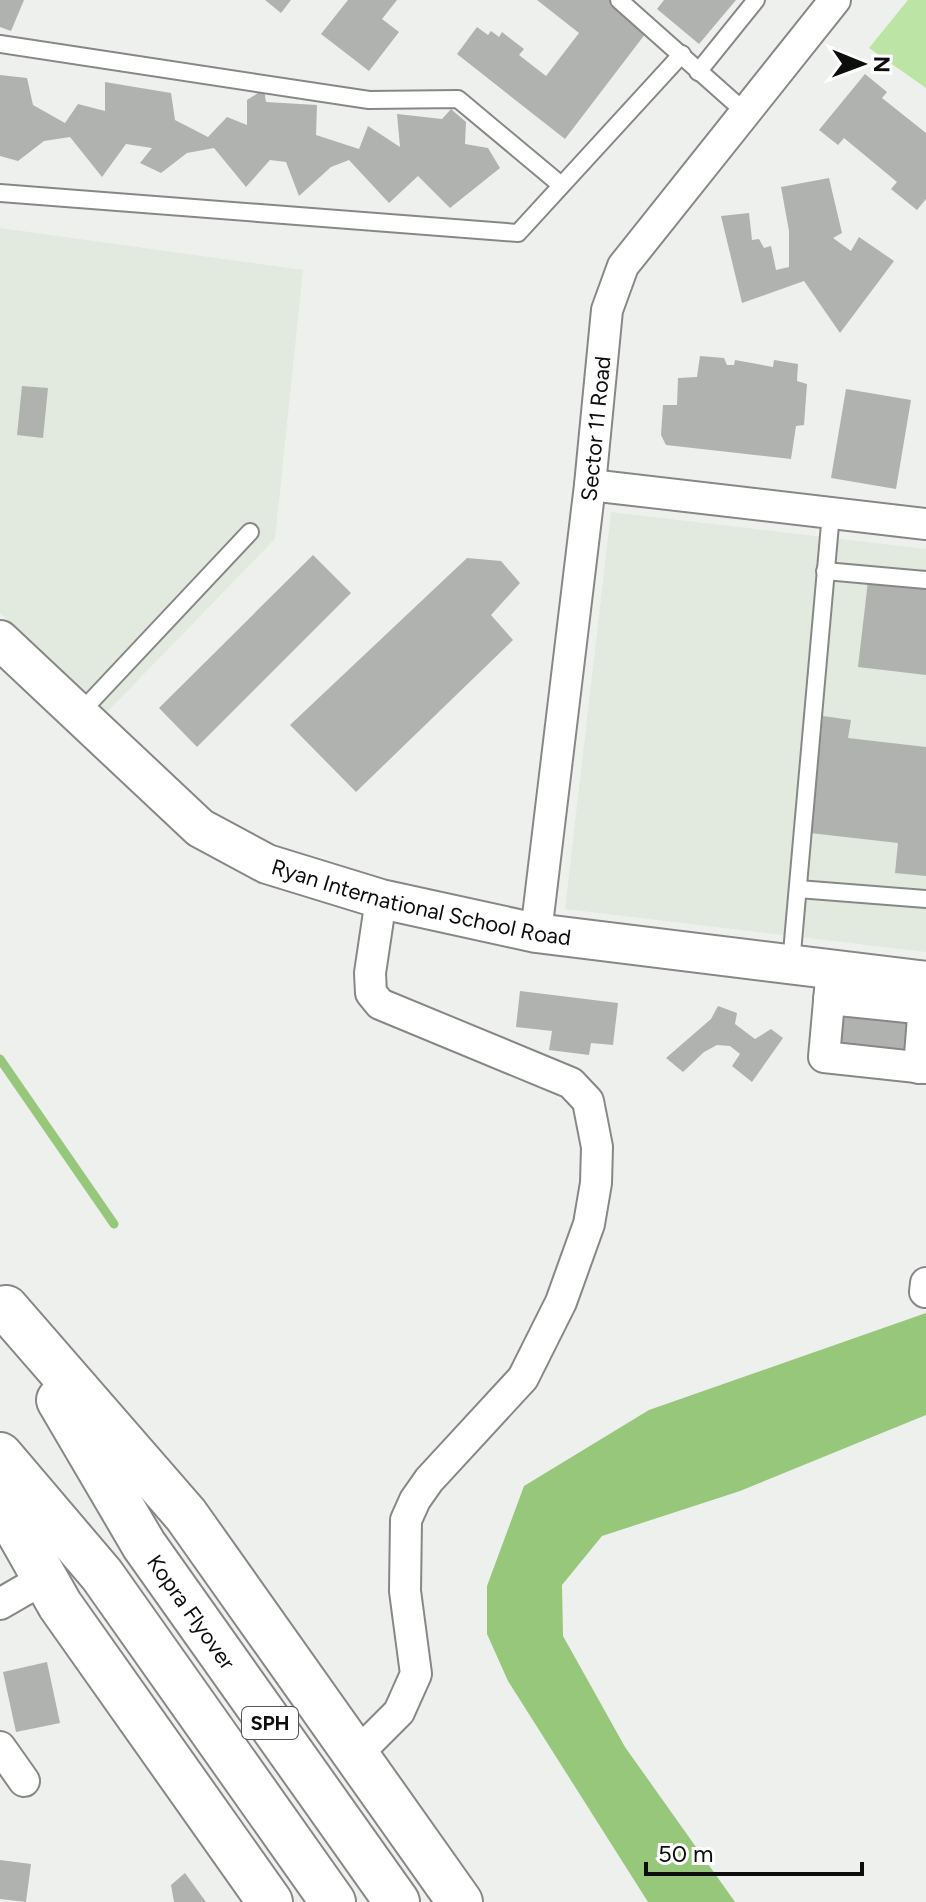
<svg xmlns="http://www.w3.org/2000/svg" width="926" height="1902" viewBox="0 0 926 1902" font-family="Figtree,sans-serif">
  <style>
    .built { fill: #e2e9df }
    .green { fill: #bbe4a5 }
    .water { fill: #96c77a }
    .lines { fill: none; stroke-linecap: round; stroke-linejoin: round }
    .stream { stroke: #96c77a; stroke-width: 9 }
    .building { fill: #b0b2af }
    .service-casing { stroke: #878886; stroke-width: 20 }
    .minor-casing { stroke: #878886; stroke-width: 34 }
    .tertiary-casing { stroke: #878886; stroke-width: 42 }
    .motorway-casing { stroke: #878886; stroke-width: 48 }
    .service { stroke: #fff; stroke-width: 16 }
    .minor { stroke: #fff; stroke-width: 30 }
    .tertiary { stroke: #fff; stroke-width: 38 }
    .motorway { stroke: #fff; stroke-width: 44 }
    .labels { text-anchor: middle; stroke-width: 8; stroke-linejoin: round; paint-order: stroke }
    .shield { fill: #fff; stroke: #555655; stroke-width: 2 }
    .shield-label { font-size: 20px; font-weight: bold; fill: #0c0d0c }
    .street-label { font-size: 22px; fill: #0c0d0c; stroke: #fff }
  </style>
  <rect width="100%" height="100%" fill="#eef0ed"/>
  <!-- built -->
  <g class="built">
    <polygon points="0,228 303,270 275,539 105,714 0,613"/>
    <polygon points="611,512 926,549 926,952 565,909"/>
  </g>
  <!-- green -->
  <polygon class="green" points="908,0 926,0 926,88 869,48"/>
  <!-- water -->
  <polygon class="water" points="926,1313 926,1415 740,1491 602,1536 562,1585 563,1636 625,1747 735,1902 648,1902 508,1681 487,1634 487,1586 524,1486 649,1410"/>
  <g class="lines">
    <!-- stream -->
    <polyline class="stream" points="0,1059 114,1224"/>
  </g>
  <!-- building -->
  <g class="building">
    <polygon points="0,0 24,0 11,31 0,27"/>
    <polygon points="265,0 291,0 281,13"/>
    <polygon points="348,0 397,0 382,19 399,32 369,71 321,34"/>
    <polygon points="537,0 613,0 649,29 565,139 457,54 477,27 488,35 491,31 499,37 502,32 524,49 519,55 546,76 579,33"/>
    <polygon points="664,0 736,0 699,44 657,9"/>
    <polygon points="865,74 887,92 882,98 926,133 926,199 917,210 891,189 897,182 844,138 838,145 819,130"/>
    <polygon points="0,75 27,78 33,105 65,123 78,104 105,111 105,82 171,93 175,120 208,137 227,117 247,125 247,100 264,89 266,102 317,105 316,135 359,149 368,126 400,147 397,114 442,119 451,109 466,122 465,144 488,148 500,168 450,208 418,176 389,203 349,160 331,167 299,196 286,162 270,160 246,187 214,148 187,153 161,173 140,163 152,148 126,144 102,177 70,137 44,141 18,161 0,156"/>
    <polygon points="829,178 842,233 833,238 851,251 859,237 894,261 840,333 804,281 742,303 721,216 749,213 752,240 759,239 764,248 771,246 776,270 789,267 789,231 781,187"/>
    <polygon points="700,356 724,358 727,365 734,365 735,360 773,367 774,360 798,364 797,381 807,384 804,425 796,426 791,459 666,445 661,435 663,405 677,405 678,378 697,377"/>
    <polygon points="22,386 48,388 43,438 17,435"/>
    <polygon points="846,389 911,400 896,489 831,478"/>
    <polygon points="313,555 351,593 197,747 159,708"/>
    <polygon points="467,558 501,561 520,583 491,615 513,640 356,792 290,725"/>
    <polygon points="868,581 926,588 926,675 858,667"/>
    <polygon points="823,716 851,720 848,738 926,747 926,876 895,873 898,843 810,833"/>
    <polygon points="520,991 618,1003 613,1045 591,1043 589,1055 549,1050 552,1031 516,1027"/>
    <polygon points="831,1003 913,1012 916,1061 826,1055"/>
    <polygon points="718,1006 737,1013 735,1024 755,1039 771,1029 783,1038 752,1082 732,1066 740,1054 730,1046 717,1045 704,1052 683,1072 666,1058 711,1019"/>
    <polygon points="47,1662 60,1723 16,1732 3,1672"/>
    <polygon points="0,1860 31,1864 26,1902 0,1899"/>
    <polygon points="185,1873 206,1902 174,1902 171,1885"/>
  </g>
  <g class="lines">
    <!-- service casing -->
    <g class="service-casing">
      <g id="service">
        <polyline points="619,0 745,112"/>
        <polyline points="0,44 369,100 458,99 561,185"/>
        <polyline points="698,72 756,0"/>
        <polyline points="0,193 518,233 682,54"/>
        <polyline points="825,571 926,580"/>
        <polyline points="79,714 250,532"/>
        <polyline points="798,889 926,899"/>
        <polyline points="791,964 831,513"/>
      </g>
    </g>
    <!-- minor casing -->
    <g class="minor-casing">
      <g id="minor">
        <polyline points="590,485 926,524"/>
        <path id="s1" d="M536 933 590 485 607 310 623 266 835 0"/>
        <polyline points="832,968 824,1057 926,1068"/>
        <polyline points="829,999 917,1008 923,1017 919,1068"/>
        <polyline points="925,1292 926,1283"/>
        <polyline points="0,1604 45,1578"/>
        <polyline points="0,1747 24,1781"/>
        <polyline points="356,1755 399,1712 416,1674 405,1591 406,1520 415,1500 429,1480 523,1378 561,1302 589,1224 596,1183 597,1147 588,1101 571,1083 380,1004 371,993 370,973 381,899"/>
      </g>
    </g>
    <!-- tertiary casing -->
    <g class="tertiary-casing">
      <g id="tertiary">
        <path id="s2" d="M0 640 200 828 267 864 381 899 536 933 926 981"/>
      </g>
    </g>
    <!-- motorway casing -->
    <g class="motorway-casing">
      <g id="motorway">
        <polyline points="6,1308 186,1515 460,1902"/>
        <path id="s3" d="M59 1400 144 1545 397 1902"/>
        <polyline points="0,1455 102,1575 333,1902"/>
        <polyline points="0,1499 60,1605 270,1902"/>
      </g>
    </g>
    <!-- service -->
    <use href="#service" class="service"/>
    <!-- minor -->
    <use href="#minor" class="minor"/>
    <!-- tertiary -->
    <use href="#tertiary" class="tertiary"/>
    <!-- motorway -->
    <use href="#motorway" class="motorway"/>
  </g>
  <g class="labels">
    <!-- shield labels -->
    <rect class="shield" x="242" y="1707" width="56" height="32" rx="6"/>
    <g class="shield-label">
      <text x="270" y="1730">SPH</text>
    </g>
    <!-- street labels -->
    <g class="street-label">
      <text dy="8" stroke="none"><textPath href="#s1" startOffset="508">Sector 11 Road</textPath></text>
      <text dy="8" stroke="none"><textPath href="#s2" startOffset="510">Ryan International School Road</textPath></text>
      <text dy="8" stroke="none"><textPath href="#s3" startOffset="250">Kopra Flyover</textPath></text>
    </g>
  </g>
  <!-- north arrow -->
  <g transform="translate(862 64) rotate(91)" stroke="#ffffff" stroke-width="6" paint-order="stroke">
  <path d="M0-6L14 30L0 20L-14 30Z" fill="#0c0d0c"/>
  <text y="-12" font-size="22" font-weight="bold" text-anchor="middle" fill="#0c0d0c">N</text>
  </g>
  <!-- scale -->
  <path d="M646 1862v12h216v-12" fill="none" stroke="#0c0d0c" stroke-width="4"/>
  <text x="658" y="1862" font-size="24" fill="#0c0d0c" stroke="#ffffff" stroke-width="6" paint-order="stroke">50 m</text>
</svg>
